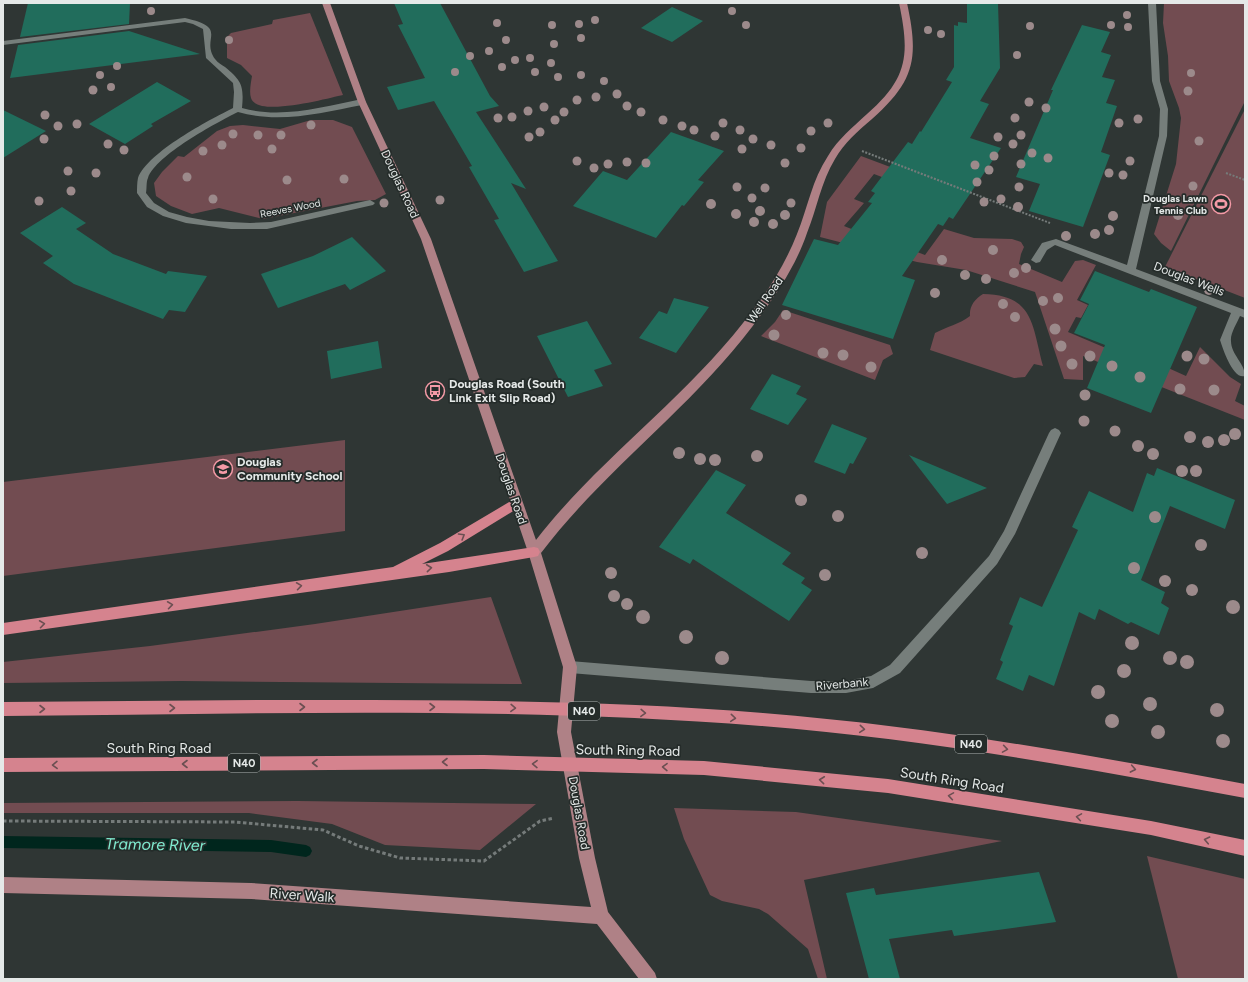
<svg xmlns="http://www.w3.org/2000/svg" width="1248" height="982" viewBox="0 0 1248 982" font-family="Figtree,sans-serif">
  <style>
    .green { fill: #724c51 }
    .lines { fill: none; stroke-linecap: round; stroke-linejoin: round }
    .stream { fill: #00261d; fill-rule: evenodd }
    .building { fill: #216d5c }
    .path-far1 { stroke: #757b7a; stroke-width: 2; stroke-dasharray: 2 1.5; stroke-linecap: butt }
    .path { stroke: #757b7a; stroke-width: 3; stroke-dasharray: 3.5 2.5; stroke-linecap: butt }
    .minor { fill: #767e7b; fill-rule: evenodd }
    .major { fill: #af8186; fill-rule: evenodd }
    .highway { fill: #d5838e; fill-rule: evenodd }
    .tree { fill: #9c8a8b }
    .oneway { stroke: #6b4f52 }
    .labels { text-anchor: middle; stroke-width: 3.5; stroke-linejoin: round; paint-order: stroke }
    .far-poi-label { font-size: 10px; font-weight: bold; fill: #e5e9e8; stroke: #252c2a; text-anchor: end }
    .far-street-label { font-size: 10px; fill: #e5e9e8; stroke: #252c2a }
    .shield { fill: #252c2a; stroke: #abb0af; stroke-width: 1 }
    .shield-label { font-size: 11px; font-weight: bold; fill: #e5e9e8 }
    .street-label { font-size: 12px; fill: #e5e9e8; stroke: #252c2a }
    .poi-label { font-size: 12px; font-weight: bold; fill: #e5e9e8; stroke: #252c2a; text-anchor: start }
    .near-street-label { font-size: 14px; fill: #e5e9e8; stroke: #252c2a }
    .near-water-label { font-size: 16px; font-style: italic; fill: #80ebd0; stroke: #252c2a }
  </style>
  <rect width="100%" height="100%" fill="#2f3634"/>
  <!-- green -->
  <g class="green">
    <polygon points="1164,3 1245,3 1245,101 1171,251 1161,243 1154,234 1176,164 1181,118 1179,108 1169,81 1168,56 1163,23"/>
    <path d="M310 13 343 95C328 98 257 118 251 98 249 92 251 82 252 76L241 65 227 58V37L231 33 272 24 273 20Z"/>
    <polygon points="1245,109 1245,298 1165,267"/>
    <polygon points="311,120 333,120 352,127 386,194 375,200 357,201 263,219 219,208 192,214 171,206 156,196 154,183 162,172 178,156 184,157 217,131 230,126 243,125 280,129"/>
    <polygon points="861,156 925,180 895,182 874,174 854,199 864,203 844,226 884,242 886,240 925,255 944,229 974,238 1012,239 1021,242 1024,247 1021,254 1019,264 1062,282 1075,261 1083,260 1096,265 1077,300 1088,305 1081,318 1076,317 1068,332 1120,354 1166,367 1186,376 1200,347 1230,377 1241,384 1235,401 1245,406 1245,420 1083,356 1083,380 1064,379 1035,292 966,270 917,262 820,237 827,202"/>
    <path d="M983 294C1034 295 1032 325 1043 366L1034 364 1025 377 1014 378 930 350 935 333C946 327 960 324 970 316 969 306 975 299 983 294Z"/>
    <polygon points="783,310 890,345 893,354 883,360 875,380 761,336 775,322"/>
    <polygon points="345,440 345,531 3,576 3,482"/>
    <polygon points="491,597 522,684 181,681 3,683 3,662 150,646 315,624"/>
    <polygon points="297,801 536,804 480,850 385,845 332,824 249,813 3,813 3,803"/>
    <polygon points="674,808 796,812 1002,841 804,880 827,979 818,979 808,949 768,914 759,909 722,901 710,895 684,839"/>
    <polygon points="1147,856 1245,879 1245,979 1178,979"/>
  </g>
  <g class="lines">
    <!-- stream -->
    <polygon class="stream" points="3,836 271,840 306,845 310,847 312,851 310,855 306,857 271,852 3,848"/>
  </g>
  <!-- building -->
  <g class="building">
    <polygon points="28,3 130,3 129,24 20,37"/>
    <polygon points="394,3 440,3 490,96 499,106 476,112 526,189 511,183 558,261 524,272 494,220 499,219 469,167 472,166 434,101 398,110 387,87 425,78 398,25 403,24"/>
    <polygon points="967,3 998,3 1000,68 980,101 989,104 970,138 1001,148 953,219 949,217 943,226 938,224 902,276 915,280 893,339 782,305 814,239 838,245 872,203 868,202 875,193 871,191 908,142 912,144 920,131 921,132 952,82 946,80 954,67 954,25 958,26 958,22 967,23"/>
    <polygon points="672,7 703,21 672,42 641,28"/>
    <polygon points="1082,25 1110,32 1101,52 1111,55 1102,77 1115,80 1106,103 1117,106 1101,152 1110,155 1083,227 1029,211 1040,184 1016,177 1053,90 1051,90"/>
    <polygon points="129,31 200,54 10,78 18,45"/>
    <polygon points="157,82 191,101 151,124 153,126 125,144 89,124"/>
    <polygon points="3,110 46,131 3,158"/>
    <polygon points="671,132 724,151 698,180 704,182 684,206 682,205 656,238 573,206 603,171 627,180"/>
    <polygon points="62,207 86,223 76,229 113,254 166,274 168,271 207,276 185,312 169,310 163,319 74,284 43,263 53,256 20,233"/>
    <polygon points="352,237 386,271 350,290 345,284 278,308 261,274 313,256"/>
    <polygon points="1095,271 1149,292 1151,289 1197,307 1151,413 1087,388 1105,345 1074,333 1089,304 1080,300"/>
    <polygon points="674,298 709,307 676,353 639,338 659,311 667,314"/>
    <polygon points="587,321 612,364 594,370 603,386 568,397 537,336"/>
    <polygon points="378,341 382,368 331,379 327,351"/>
    <polygon points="772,374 801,386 796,394 807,399 788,425 750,409"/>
    <polygon points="832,424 867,438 853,464 850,463 845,474 814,462"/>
    <polygon points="909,455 987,488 947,504"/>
    <polygon points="1157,468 1235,500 1225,529 1170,506 1141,580 1165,592 1161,603 1169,608 1159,635 1131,622 1128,624 1099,609 1095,620 1079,612 1054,686 1029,675 1023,691 996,679 1003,662 1000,660 1013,626 1009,624 1020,597 1042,607 1078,530 1072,527 1089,491 1133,512 1147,473 1154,476"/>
    <polygon points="716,470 746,485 726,513 791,553 782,564 805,578 801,583 812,590 789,621 693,559 690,564 659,547"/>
    <polygon points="1039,872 1056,922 954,936 952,930 889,939 900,979 869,979 846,893 874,888 876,895"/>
  </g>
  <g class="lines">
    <!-- path-far1 -->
    <g class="path-far1">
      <polyline points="862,151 1050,223"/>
      <polyline points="1226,173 1245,180"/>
    </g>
    <!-- path -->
    <polyline class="path" points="3,821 235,822 323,830 359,846 400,858 484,861 540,821 554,818"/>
    <!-- minor -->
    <g class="minor">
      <path d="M1148 3H1156L1160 81 1168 109 1167 136 1136 269 1245 310V318L1240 316C1237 323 1230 334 1231 341 1231 355 1245 363 1245 376 1233 380 1223 349 1220 340L1231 313 1055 245 1047 250 1040 262 1036 263 1031 260 1042 243 1056 239 1127 265 1159 136 1160 109 1152 81Z"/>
      <path d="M185 18C230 28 200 38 215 59 218 63 222 65 225 67 242 81 244 86 242 108 281 119 323 107 362 99L366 102 362 105C321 113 279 124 238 112 216 123 156 155 148 178 146 182 147 188 146 193L154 203 169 212 187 217 209 221 250 223 271 222 370 200 375 203 373 205 267 229H231L186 223 163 216 147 207 137 193C137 189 137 182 138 178 148 152 209 120 233 108L234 92 233 83 206 58 203 29 193 24 185 22 3 45V41Z"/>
      <polygon points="1055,428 1059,430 1061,433 1015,534 997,564 900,673 873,688 846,693 811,693 570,673 565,671 563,667 565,663 570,661 811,681 846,681 871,676 890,665 989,556 1004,531 1049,433 1051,430"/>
    </g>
    <!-- major -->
    <path class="major" d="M322 3H330L366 102 431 239 536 540C597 461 681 402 743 323 765 296 784 267 797 234 808 207 812 180 828 156 838 139 853 127 867 114 908 78 910 55 899 3H907C919 58 915 81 872 119 858 131 844 143 835 159 821 182 817 208 807 233 795 268 774 298 752 327 689 410 603 471 541 553L577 667 571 732 595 858 608 912 655 973 657 979H639L597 924 251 899 3 893V877L251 883 591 907 579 858 557 732 563 667 528 552 421 239 358 102Z"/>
    <!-- highway -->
    <g class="highway">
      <polygon points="516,498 520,499 522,503 520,507 448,551 422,564 534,547 538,548 540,552 538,556 534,557 449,572 3,635 3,623 393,567 440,543"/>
      <path d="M262 700C429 700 597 699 763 713 925 726 1085 754 1245 784V798C1085 768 924 739 761 726 509 706 256 714 3 716V702Z"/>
      <polygon points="484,755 704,761 888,779 1151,821 1245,840 1245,856 1151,835 888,793 704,775 484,769 3,772 3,758"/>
    </g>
  </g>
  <!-- trees -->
  <g class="tree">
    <circle cx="151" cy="11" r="4"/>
    <circle cx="732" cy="11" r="4"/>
    <circle cx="1127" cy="15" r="4"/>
    <circle cx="595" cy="20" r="4"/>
    <circle cx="497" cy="23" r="4"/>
    <circle cx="579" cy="24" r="4"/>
    <circle cx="552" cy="25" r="4"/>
    <circle cx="746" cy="25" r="4"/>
    <circle cx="1111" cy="25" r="4"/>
    <circle cx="1030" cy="26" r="4"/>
    <circle cx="1128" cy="27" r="4"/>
    <circle cx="928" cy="30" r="4"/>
    <circle cx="941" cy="34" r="4"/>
    <circle cx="581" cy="38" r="4"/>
    <circle cx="229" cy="40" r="4"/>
    <circle cx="506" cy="40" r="4"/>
    <circle cx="554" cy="44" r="4"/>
    <circle cx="489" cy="51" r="4"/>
    <circle cx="1017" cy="55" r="4"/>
    <circle cx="470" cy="56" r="4"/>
    <circle cx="530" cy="58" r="4"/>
    <circle cx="515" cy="60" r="4"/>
    <circle cx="551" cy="63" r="4"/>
    <circle cx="117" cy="66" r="4"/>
    <circle cx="502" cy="67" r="4"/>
    <circle cx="455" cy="72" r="4"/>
    <circle cx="535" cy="72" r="4"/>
    <circle cx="1191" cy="73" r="4"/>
    <circle cx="100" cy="75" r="4"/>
    <circle cx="581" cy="75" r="4"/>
    <circle cx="558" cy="77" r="4"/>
    <circle cx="604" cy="81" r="4"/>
    <circle cx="111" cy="87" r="4"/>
    <circle cx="93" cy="90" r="4.5"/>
    <circle cx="1188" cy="91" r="4.5"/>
    <circle cx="617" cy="94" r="4.5"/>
    <circle cx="596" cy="97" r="4.5"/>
    <circle cx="577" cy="100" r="4.5"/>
    <circle cx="1029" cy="102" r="4.5"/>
    <circle cx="627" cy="106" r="4.5"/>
    <circle cx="544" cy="107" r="4.5"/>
    <circle cx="1046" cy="108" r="4.5"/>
    <circle cx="528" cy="111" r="4.5"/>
    <circle cx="564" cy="112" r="4.5"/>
    <circle cx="641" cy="112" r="4.5"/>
    <circle cx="45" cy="115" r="4.5"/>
    <circle cx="512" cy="117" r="4.5"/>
    <circle cx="498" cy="118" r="4.5"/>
    <circle cx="1015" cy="118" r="4.5"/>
    <circle cx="1138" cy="119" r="4.5"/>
    <circle cx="555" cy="120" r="4.5"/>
    <circle cx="663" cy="120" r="4.5"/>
    <circle cx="723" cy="123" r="4.5"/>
    <circle cx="828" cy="123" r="4.5"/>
    <circle cx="1119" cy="123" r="4.5"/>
    <circle cx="77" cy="124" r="4.5"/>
    <circle cx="311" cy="125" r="4.5"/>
    <circle cx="58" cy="126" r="4.5"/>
    <circle cx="682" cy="126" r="4.5"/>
    <circle cx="694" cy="130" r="4.5"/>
    <circle cx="740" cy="130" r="4.5"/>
    <circle cx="811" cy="131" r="4.5"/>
    <circle cx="540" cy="132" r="4.5"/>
    <circle cx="233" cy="134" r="4.5"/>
    <circle cx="258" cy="135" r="4.5"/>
    <circle cx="281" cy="135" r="4.5"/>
    <circle cx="1021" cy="135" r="4.5"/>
    <circle cx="715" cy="136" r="4.5"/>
    <circle cx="529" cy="137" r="4.5"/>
    <circle cx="998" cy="137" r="4.5"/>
    <circle cx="44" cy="139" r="4.5"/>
    <circle cx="753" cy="139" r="4.5"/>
    <circle cx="1199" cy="141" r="4.5"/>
    <circle cx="108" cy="144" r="4.5"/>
    <circle cx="1013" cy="144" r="4.5"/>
    <circle cx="222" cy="145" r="4.5"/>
    <circle cx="771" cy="145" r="4.5"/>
    <circle cx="801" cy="148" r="4.5"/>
    <circle cx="272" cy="149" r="4.5"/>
    <circle cx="742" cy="149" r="4.5"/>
    <circle cx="124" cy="150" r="4.5"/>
    <circle cx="203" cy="151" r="4.5"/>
    <circle cx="1032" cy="153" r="4.5"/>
    <circle cx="994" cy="156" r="4.5"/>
    <circle cx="1048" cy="158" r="4.5"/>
    <circle cx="577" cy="161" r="4.5"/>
    <circle cx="1130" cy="161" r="4.5"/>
    <circle cx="627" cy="162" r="4.5"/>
    <circle cx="646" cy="163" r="4.5"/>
    <circle cx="785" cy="163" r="4.5"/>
    <circle cx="608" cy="164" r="4.5"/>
    <circle cx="1021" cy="164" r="4.5"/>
    <circle cx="975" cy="165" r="4.5"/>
    <circle cx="594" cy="168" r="4.5"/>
    <circle cx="989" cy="170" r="4.5"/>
    <circle cx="68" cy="171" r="4.5"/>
    <circle cx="96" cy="173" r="4.5"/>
    <circle cx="1109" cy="173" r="4.5"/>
    <circle cx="1123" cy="175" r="4.5"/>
    <circle cx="187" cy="177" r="4.5"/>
    <circle cx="344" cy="179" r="4.5"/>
    <circle cx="287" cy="180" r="4.5"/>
    <circle cx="977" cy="182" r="4.5"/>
    <circle cx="1193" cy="186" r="4.5"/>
    <circle cx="737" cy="187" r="4.5"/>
    <circle cx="1019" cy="187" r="4.5"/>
    <circle cx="765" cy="188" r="4.5"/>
    <circle cx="71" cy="191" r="4.5"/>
    <circle cx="752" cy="198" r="4.5"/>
    <circle cx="213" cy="199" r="4.5"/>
    <circle cx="1001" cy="199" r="4.5"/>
    <circle cx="440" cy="200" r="4.5"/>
    <circle cx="39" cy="201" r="4.5"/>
    <circle cx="984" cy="202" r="4.5"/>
    <circle cx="384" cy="203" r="4.5"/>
    <circle cx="791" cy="203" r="4.5"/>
    <circle cx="711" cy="204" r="5"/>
    <circle cx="1018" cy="207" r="5"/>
    <circle cx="760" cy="211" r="5"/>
    <circle cx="736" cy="214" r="5"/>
    <circle cx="785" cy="215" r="5"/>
    <circle cx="1178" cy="215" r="5"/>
    <circle cx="1113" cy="216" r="5"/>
    <circle cx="754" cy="222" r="5"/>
    <circle cx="773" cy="224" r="5"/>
    <circle cx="1109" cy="230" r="5"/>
    <circle cx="1095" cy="234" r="5"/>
    <circle cx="1066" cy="236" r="5"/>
    <circle cx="993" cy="250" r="5"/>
    <circle cx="942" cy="260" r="5"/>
    <circle cx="1026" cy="268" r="5"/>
    <circle cx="1014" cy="273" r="5"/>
    <circle cx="965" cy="275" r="5"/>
    <circle cx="986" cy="279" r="5"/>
    <circle cx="1209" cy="290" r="5"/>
    <circle cx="935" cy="293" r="5"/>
    <circle cx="1058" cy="298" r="5"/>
    <circle cx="1043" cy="301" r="5"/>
    <circle cx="1003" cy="304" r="5"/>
    <circle cx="786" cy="315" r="5"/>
    <circle cx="1015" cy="317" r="5"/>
    <circle cx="1055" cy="329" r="5.5"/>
    <circle cx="774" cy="335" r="5.5"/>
    <circle cx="1061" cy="346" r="5.5"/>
    <circle cx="823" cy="353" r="5.5"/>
    <circle cx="843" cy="355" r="5.5"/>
    <circle cx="1090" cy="356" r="5.5"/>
    <circle cx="1187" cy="356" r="5.5"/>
    <circle cx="1204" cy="359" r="5.5"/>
    <circle cx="1072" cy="364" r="5.5"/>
    <circle cx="1112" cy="366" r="5.5"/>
    <circle cx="871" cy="367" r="5.5"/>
    <circle cx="1140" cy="377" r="5.5"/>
    <circle cx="1180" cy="389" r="5.5"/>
    <circle cx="1214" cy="390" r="5.5"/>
    <circle cx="1085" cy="395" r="5.5"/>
    <circle cx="1084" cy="421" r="5.5"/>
    <circle cx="1115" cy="431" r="5.5"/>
    <circle cx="1235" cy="434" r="6"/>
    <circle cx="1190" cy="437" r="6"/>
    <circle cx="1224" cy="440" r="6"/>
    <circle cx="1208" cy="442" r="6"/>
    <circle cx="1138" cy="446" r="6"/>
    <circle cx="679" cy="453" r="6"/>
    <circle cx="1153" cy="454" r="6"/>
    <circle cx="757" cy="456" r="6"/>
    <circle cx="700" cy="459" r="6"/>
    <circle cx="715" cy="460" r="6"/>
    <circle cx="1182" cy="471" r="6"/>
    <circle cx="1196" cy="471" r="6"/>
    <circle cx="801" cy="500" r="6"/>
    <circle cx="838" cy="516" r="6"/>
    <circle cx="1155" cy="517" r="6"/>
    <circle cx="1201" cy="545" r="6"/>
    <circle cx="922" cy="553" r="6"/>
    <circle cx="1134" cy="568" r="6"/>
    <circle cx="611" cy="573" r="6"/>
    <circle cx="825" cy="575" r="6"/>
    <circle cx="1165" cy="581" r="6"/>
    <circle cx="1192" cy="590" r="6"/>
    <circle cx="614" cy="596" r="6"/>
    <circle cx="627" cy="604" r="6"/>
    <circle cx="1233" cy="607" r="7"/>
    <circle cx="643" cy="617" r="7"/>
    <circle cx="686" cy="637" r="7"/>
    <circle cx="1132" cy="643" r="7"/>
    <circle cx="722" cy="658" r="7"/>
    <circle cx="1170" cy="658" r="7"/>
    <circle cx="1187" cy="662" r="7"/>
    <circle cx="1124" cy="671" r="7"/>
    <circle cx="1098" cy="692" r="7"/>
    <circle cx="1150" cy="704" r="7"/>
    <circle cx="1217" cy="710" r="7"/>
    <circle cx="1112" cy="721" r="7"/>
    <circle cx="1158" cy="732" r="7"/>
    <circle cx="1223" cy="741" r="7"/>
  </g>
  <!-- one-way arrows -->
  <defs><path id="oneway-chevron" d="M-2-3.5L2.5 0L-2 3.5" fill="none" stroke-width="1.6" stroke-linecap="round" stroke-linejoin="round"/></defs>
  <g class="oneway">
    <use href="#oneway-chevron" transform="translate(462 536) rotate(-31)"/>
    <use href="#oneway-chevron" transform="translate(429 568) rotate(-6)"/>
    <use href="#oneway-chevron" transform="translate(299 586) rotate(-8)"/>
    <use href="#oneway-chevron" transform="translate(170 605) rotate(-8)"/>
    <use href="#oneway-chevron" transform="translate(42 624) rotate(-8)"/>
    <use href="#oneway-chevron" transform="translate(302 707)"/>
    <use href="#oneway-chevron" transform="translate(432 707)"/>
    <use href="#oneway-chevron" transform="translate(172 708)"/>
    <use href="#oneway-chevron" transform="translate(513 708) rotate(2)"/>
    <use href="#oneway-chevron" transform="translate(42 709)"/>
    <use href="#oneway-chevron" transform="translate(643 713) rotate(2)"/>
    <use href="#oneway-chevron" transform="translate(733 718) rotate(5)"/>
    <use href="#oneway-chevron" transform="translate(862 729) rotate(5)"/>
    <use href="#oneway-chevron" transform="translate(1005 749) rotate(9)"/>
    <use href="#oneway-chevron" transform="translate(445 762) rotate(180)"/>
    <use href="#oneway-chevron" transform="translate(315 763) rotate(180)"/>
    <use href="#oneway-chevron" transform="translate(185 764) rotate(180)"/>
    <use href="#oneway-chevron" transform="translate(535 764) rotate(-179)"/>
    <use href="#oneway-chevron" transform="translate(55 765) rotate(179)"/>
    <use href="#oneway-chevron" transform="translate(665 767) rotate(-179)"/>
    <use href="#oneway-chevron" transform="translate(1133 769) rotate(11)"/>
    <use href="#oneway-chevron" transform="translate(822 780) rotate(-174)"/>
    <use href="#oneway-chevron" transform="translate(951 796) rotate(-171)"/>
    <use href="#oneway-chevron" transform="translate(1079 817) rotate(-171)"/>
    <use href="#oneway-chevron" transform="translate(1207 840) rotate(-168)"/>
  </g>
  <!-- icons -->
  <defs>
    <g id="stadium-ring" transform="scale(1)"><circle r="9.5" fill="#252c2a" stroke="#f49aa6" stroke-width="1.5"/><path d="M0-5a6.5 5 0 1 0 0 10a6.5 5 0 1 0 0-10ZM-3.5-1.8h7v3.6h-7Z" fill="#f49aa6"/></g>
    <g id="bus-ring" transform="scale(1)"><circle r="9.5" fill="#252c2a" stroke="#f49aa6" stroke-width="1.5"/><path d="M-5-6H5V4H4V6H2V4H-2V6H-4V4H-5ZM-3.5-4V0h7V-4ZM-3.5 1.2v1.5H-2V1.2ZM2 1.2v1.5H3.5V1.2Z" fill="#f49aa6"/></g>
    <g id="school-ring" transform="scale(1)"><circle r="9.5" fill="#252c2a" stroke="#f49aa6" stroke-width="1.5"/><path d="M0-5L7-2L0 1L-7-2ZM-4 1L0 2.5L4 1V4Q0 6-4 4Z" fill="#f49aa6"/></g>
  </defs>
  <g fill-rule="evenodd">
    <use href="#stadium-ring" x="1221" y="204"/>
    <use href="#bus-ring" x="435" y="391"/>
    <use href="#school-ring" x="223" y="469"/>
  </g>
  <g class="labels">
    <!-- far-poi labels -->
    <g class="far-poi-label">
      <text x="1207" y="202">Douglas Lawn<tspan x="1207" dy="12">Tennis Club</tspan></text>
    </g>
    <!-- far-street labels -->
    <g class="far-street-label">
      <text transform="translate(290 208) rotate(-11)" y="4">Reeves Wood</text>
    </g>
    <!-- shield labels -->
    <g class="shield">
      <rect x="568" y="702" width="32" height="18" rx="3"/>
      <rect x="955" y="735" width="32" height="18" rx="3"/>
      <rect x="228" y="754" width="32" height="18" rx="3"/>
    </g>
    <g class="shield-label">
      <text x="584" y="715">N40</text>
      <text x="971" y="748">N40</text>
      <text x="244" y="767">N40</text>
    </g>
    <!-- street labels -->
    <g class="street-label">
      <text transform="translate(400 184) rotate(65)" y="4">Douglas Road</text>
      <text transform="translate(1189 279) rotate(21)" y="4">Douglas Wells</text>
      <text transform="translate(765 300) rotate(-55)" y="4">Well Road</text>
      <text transform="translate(511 489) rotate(71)" y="4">Douglas Road</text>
      <text transform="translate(842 684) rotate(-5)" y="4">Riverbank</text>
      <text transform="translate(579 813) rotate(80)" y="4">Douglas Road</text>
    </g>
    <!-- poi labels -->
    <g class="poi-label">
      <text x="449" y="388">Douglas Road (South<tspan x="449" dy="14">Link Exit Slip Road)</tspan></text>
      <text x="237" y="466">Douglas<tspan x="237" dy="14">Community School</tspan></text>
    </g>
    <!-- near-street labels -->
    <g class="near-street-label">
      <text x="159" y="753">South Ring Road</text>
      <text transform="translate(628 750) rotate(1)" y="5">South Ring Road</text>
      <text transform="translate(952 780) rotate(9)" y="5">South Ring Road</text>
      <text transform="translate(302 895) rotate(4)" y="5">River Walk</text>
    </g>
    <!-- near-water labels -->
    <g class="near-water-label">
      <text transform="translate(155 844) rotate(1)" y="6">Tramore River</text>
    </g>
  </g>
  <!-- border -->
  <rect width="1248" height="982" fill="none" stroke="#e5e9e8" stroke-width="8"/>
</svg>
